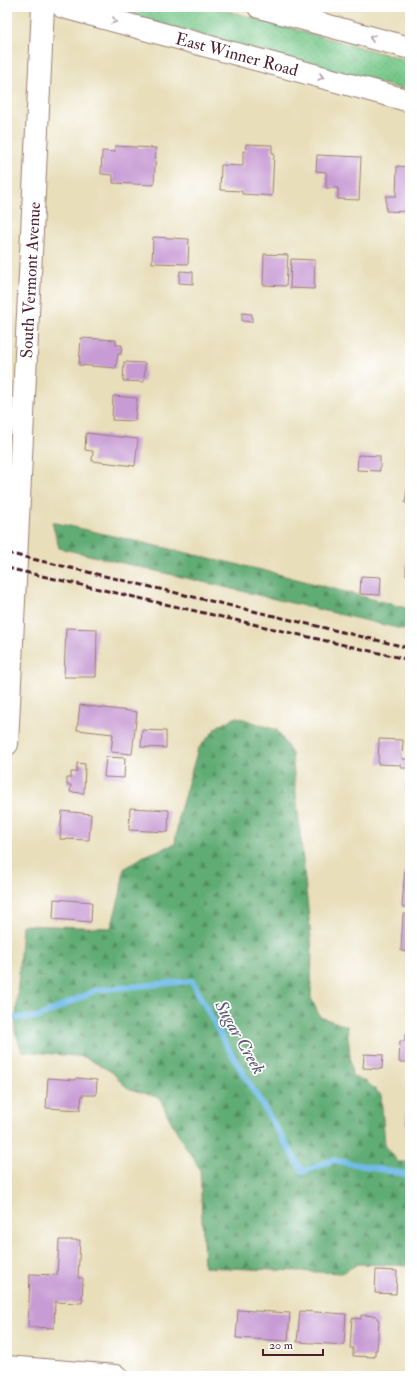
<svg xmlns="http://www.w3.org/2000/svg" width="417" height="1383" viewBox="0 0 417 1383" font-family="'IM FELL Double Pica',serif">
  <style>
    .grass { fill: url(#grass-dots); stroke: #60735a }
    .forest { fill: url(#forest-firs); stroke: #556650 }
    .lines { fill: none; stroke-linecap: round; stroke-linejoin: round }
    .stream { stroke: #70bbe9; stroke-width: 6 }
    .building { fill: #c79bd4 }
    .minor-casing { stroke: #997e72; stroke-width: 24 }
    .minor { stroke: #fff; stroke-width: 22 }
    .rail { stroke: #4a1f2b; stroke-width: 3; stroke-dasharray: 6 3; stroke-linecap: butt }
    .oneway { stroke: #ae9aa0 }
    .labels { text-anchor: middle; stroke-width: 3.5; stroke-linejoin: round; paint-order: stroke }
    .street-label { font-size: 17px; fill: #4a1f2b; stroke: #fff }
    .water-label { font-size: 18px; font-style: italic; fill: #57566e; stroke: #fff }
  </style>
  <defs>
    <pattern id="grass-dots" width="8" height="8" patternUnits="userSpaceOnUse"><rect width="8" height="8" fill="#76c788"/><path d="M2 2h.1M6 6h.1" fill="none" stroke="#68aa76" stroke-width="1.8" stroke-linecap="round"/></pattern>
    <pattern id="forest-firs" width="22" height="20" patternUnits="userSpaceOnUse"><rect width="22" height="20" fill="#60ac74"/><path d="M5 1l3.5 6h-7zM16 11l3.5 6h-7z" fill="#518b5f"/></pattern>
  </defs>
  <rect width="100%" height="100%" fill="#fff"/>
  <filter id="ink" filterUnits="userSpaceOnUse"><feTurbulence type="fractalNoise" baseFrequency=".025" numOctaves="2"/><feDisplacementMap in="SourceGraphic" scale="8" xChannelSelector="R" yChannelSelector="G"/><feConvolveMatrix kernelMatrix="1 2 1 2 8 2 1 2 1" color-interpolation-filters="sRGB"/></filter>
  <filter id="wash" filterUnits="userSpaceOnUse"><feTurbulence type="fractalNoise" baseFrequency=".012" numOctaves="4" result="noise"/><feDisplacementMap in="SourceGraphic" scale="16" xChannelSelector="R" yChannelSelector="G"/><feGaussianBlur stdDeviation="0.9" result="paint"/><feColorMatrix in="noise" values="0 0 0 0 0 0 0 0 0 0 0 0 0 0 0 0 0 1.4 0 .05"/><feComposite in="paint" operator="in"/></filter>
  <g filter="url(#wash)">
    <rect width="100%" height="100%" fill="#e8deba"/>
    <!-- grass -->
    <polygon class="grass" points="97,7 213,7 410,61 410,91"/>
    <!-- forest -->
    <g class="forest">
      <polygon points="52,522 266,571 410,609 410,631 59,548"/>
      <polygon points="237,717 277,730 292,754 312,948 311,998 320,1017 347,1026 352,1076 367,1082 381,1095 385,1145 398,1162 410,1162 410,1266 358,1264 342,1273 204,1267 200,1169 185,1146 167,1114 160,1098 127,1088 112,1072 85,1057 22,1051 15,1031 22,925 111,928 120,895 124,869 144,856 175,844 179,814 198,749 218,726"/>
    </g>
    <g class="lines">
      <!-- stream -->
      <polyline class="stream" points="13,1018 39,1017 96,990 192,981 226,1045 303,1172 333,1160 410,1175"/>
    </g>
    <g id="blocks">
      <!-- building -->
      <g class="building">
        <polygon points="246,144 272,145 272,153 274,153 272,196 242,194 242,191 220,190 221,165 243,166 243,151 245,152"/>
        <polygon points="115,146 156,148 154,185 113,183 113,175 101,174 102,151 115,152"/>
        <polygon points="317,155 361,157 359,200 338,199 338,188 326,188 326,172 316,171"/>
        <polygon points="409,164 410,164 410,212 386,211 386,196 396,196 397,166 408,167"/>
        <polygon points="153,237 189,239 188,264 152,263"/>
        <polygon points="264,254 288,255 286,286 263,285"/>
        <polygon points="291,259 315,260 314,289 290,288"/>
        <polygon points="180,271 193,272 193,284 179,283"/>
        <polygon points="242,313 252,314 252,322 242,321"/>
        <polygon points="81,338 116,340 116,345 122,345 121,354 118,354 116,368 79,365"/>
        <polygon points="124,362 145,363 144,382 123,381"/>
        <polygon points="113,396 137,398 135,421 112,420"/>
        <polygon points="86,433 138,439 135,466 92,461 93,451 85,450"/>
        <polygon points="358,455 380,456 380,471 357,470"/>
        <polygon points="407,489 410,489 410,503 405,503"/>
        <polygon points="407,553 410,553 410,576 406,575"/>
        <polygon points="361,576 381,577 380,595 360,594"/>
        <polygon points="66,628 97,629 96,677 64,677"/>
        <polygon points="80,705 137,712 132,754 111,752 113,734 77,730"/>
        <polygon points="142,730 166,731 166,748 141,747"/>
        <polygon points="379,739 403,740 402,759 410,759 410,790 407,790 408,768 401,768 401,765 378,764"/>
        <polygon points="106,757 125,758 124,778 104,777"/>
        <polygon points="77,763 85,764 84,793 70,792 71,785 67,785 67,778 71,778 71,772 77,772"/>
        <polygon points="130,808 169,810 168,832 129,830"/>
        <polygon points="62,811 91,814 89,840 60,839"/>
        <polygon points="405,869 410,869 410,907 402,907"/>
        <polygon points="54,899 92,902 91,922 53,919"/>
        <polygon points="403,914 410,914 410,952 401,951"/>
        <polygon points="405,1035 410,1035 410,1062 399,1062 400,1041 405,1041"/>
        <polygon points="364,1054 383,1055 382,1069 363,1068"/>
        <polygon points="48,1078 75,1080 76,1078 97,1080 96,1095 82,1095 80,1110 46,1108"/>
        <polygon points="407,1100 410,1100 410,1127 406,1126"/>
        <polygon points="59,1240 80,1240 78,1278 83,1278 82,1303 55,1302 54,1328 28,1327 30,1274 57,1275"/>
        <polygon points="376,1270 397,1271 396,1294 375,1293"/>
        <polygon points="238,1310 290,1313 288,1341 236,1338"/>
        <polygon points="300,1311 346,1314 344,1345 297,1342"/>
        <polygon points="361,1315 377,1316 377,1319 379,1320 377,1350 375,1350 375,1357 353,1356 353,1348 350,1348 352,1318 361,1319"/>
      </g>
    </g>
  </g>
  <g filter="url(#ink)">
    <use href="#blocks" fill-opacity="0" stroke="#997e72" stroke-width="1"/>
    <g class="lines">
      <!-- minor casing -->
      <g class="minor-casing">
        <g id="minor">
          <polyline points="63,7 410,101"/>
          <polyline points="259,7 410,48"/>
          <polyline points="7,744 43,7"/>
          <polyline points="7,1367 116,1376"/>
        </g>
      </g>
      <!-- minor -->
      <use href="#minor" class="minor"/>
      <!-- rail -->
      <g class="rail">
        <polyline points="7,553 410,648"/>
        <polyline points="7,568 410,660"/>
      </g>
    </g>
    <!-- one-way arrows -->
    <defs><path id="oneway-chevron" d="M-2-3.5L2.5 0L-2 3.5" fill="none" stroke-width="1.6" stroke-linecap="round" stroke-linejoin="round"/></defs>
    <g class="oneway">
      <use href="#oneway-chevron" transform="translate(114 21) rotate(15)"/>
      <use href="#oneway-chevron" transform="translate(372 38) rotate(-165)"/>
      <use href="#oneway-chevron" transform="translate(321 77) rotate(15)"/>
    </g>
  </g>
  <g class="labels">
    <!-- street labels -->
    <g class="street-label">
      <text transform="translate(237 54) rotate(15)" y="6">East Winner Road</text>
      <text transform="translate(30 280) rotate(-87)" y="6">South Vermont Avenue</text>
    </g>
    <!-- water labels -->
    <g class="water-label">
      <text transform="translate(240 1037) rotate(60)" y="6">Sugar Creek</text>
    </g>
  </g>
  <!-- margin -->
  <rect width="417" height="1383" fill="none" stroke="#fff" stroke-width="24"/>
  <!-- scale -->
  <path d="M263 1349v6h60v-6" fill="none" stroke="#4a1f2b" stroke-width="2"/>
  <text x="269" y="1349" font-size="12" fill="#4a1f2b" stroke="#ffffff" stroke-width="3" paint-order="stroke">20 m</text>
</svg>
